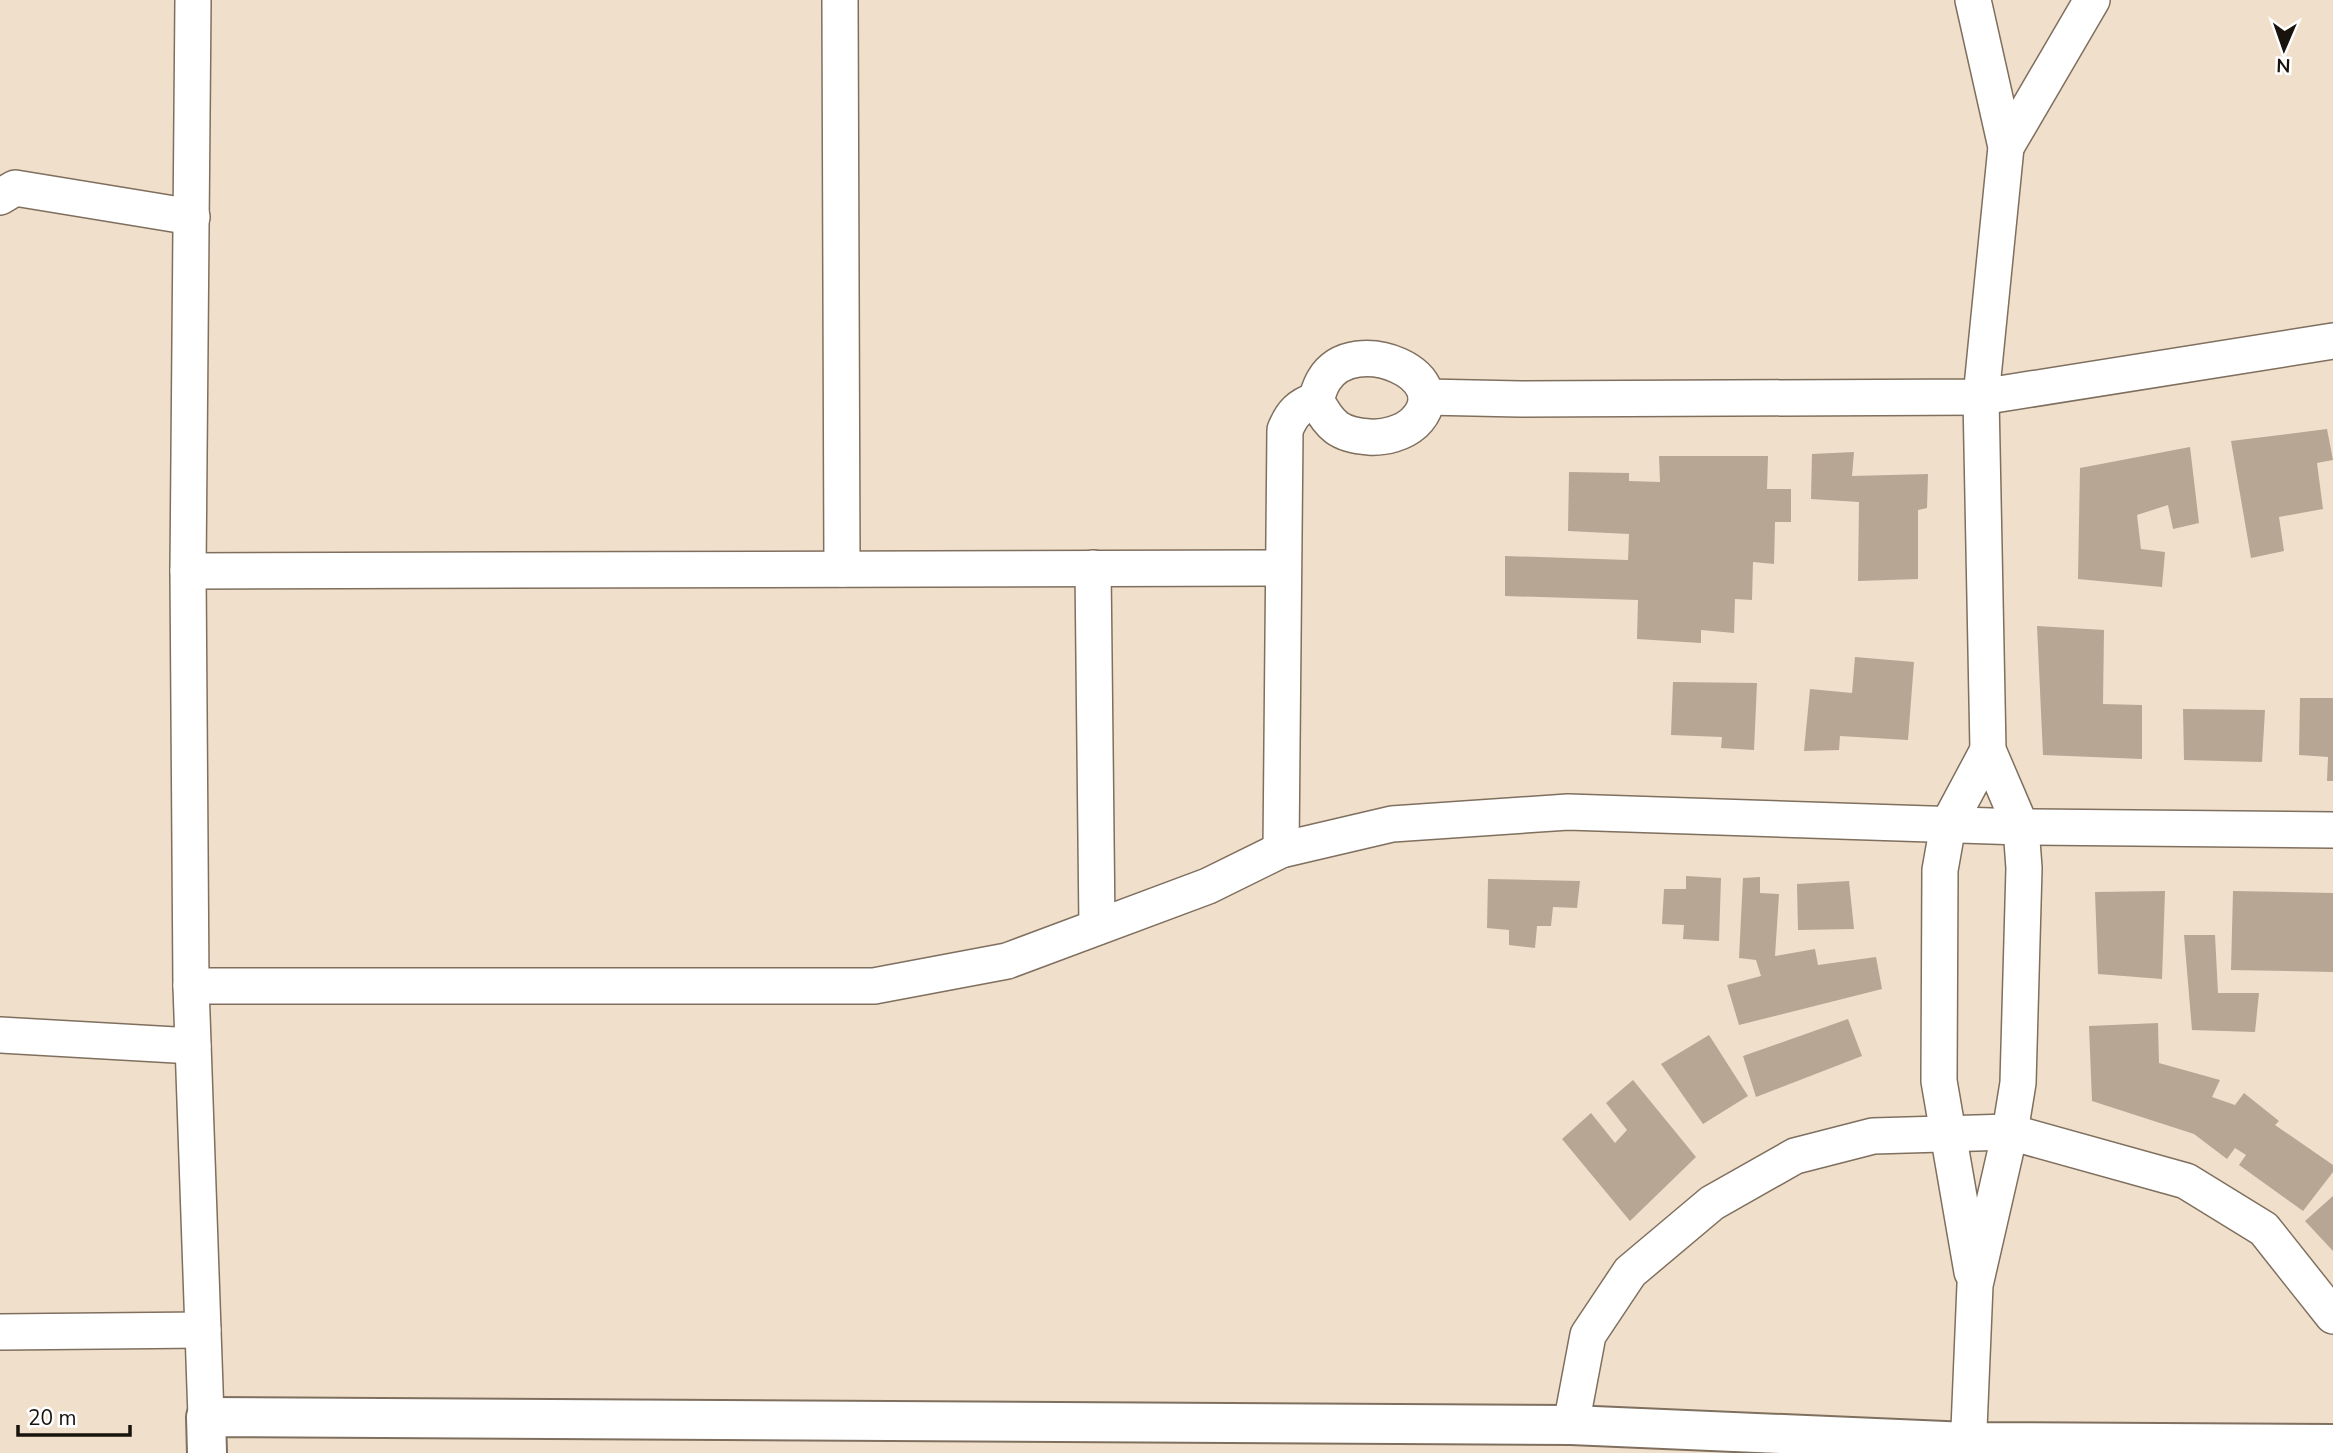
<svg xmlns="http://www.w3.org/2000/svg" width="2333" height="1453" viewBox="0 0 2333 1453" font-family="'Nunito Sans',sans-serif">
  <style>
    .building { fill: #b7a694 }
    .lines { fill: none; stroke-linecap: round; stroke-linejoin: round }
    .minor-casing { stroke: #7f6f5e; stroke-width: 38 }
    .tertiary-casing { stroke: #7f6f5e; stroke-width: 42 }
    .minor { stroke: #fff; stroke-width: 35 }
    .tertiary { stroke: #fff; stroke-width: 38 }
  </style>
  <rect width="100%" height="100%" fill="#f0dfcb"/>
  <!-- building -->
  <g class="building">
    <polygon points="2327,429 2333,460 2317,463 2323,509 2279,517 2284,551 2251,558 2231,441"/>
    <polygon points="2190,447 2199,523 2173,529 2168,505 2137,515 2141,549 2165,552 2162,587 2078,579 2080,468"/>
    <polygon points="1854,452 1852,476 1928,474 1927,508 1918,510 1918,579 1858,581 1859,502 1811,499 1812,454"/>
    <polygon points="1659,456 1768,456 1767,489 1791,489 1791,522 1775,522 1774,564 1753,562 1752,600 1735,599 1734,633 1701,630 1701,643 1637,639 1638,600 1505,596 1505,556 1628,560 1629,534 1568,531 1569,472 1629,473 1629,481 1660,482"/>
    <polygon points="2037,626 2104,630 2103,704 2142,705 2142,759 2043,755"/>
    <polygon points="1855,657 1914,662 1908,740 1840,736 1839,750 1804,751 1810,689 1852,693"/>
    <polygon points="1673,682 1757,683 1754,750 1721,748 1722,737 1671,735"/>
    <polygon points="2300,698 2333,698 2333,781 2327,781 2328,757 2299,755"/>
    <polygon points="2183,709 2265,710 2262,762 2184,760"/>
    <polygon points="1686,876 1721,878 1719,941 1683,939 1684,925 1662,924 1664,889 1686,889"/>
    <polygon points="1760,877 1760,893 1779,894 1775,956 1815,949 1818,965 1876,957 1882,989 1739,1025 1727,985 1761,976 1756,960 1739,958 1743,878"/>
    <polygon points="1488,879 1580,881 1577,908 1553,907 1551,926 1537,926 1535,948 1509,945 1509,930 1487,928"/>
    <polygon points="1849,881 1854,929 1798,930 1797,884"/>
    <polygon points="2165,891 2162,979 2098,974 2095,892"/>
    <polygon points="2233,891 2333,893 2333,972 2231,970"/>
    <polygon points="2184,935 2215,935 2218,993 2259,993 2255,1032 2192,1030"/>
    <polygon points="1848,1019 1862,1056 1756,1097 1743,1056"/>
    <polygon points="2158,1023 2159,1063 2220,1080 2212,1097 2235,1105 2244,1093 2279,1121 2275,1125 2333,1165 2333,1172 2303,1211 2239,1165 2246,1155 2235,1148 2227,1159 2194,1134 2092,1101 2089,1026"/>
    <polygon points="1709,1035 1748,1096 1703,1124 1661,1064"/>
    <polygon points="1633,1080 1696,1157 1630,1221 1562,1139 1591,1113 1615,1143 1627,1130 1606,1103"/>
    <polygon points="2333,1196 2333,1251 2305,1221"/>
  </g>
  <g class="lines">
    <!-- minor casing -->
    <g class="minor-casing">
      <g id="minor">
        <polyline points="193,0 188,571 191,986 206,1417"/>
        <polyline points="840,0 842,569"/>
        <polyline points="2006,147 2092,0"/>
        <polyline points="0,197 15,188 192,217"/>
        <polyline points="1426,397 1520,399 1981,397 2333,341"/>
        <polyline points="1093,568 1097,927"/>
        <polyline points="188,571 1282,568"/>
        <path d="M1281 850 1285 430C1292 413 1299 406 1316 400 1318 394 1320 386 1324 380 1354 330 1462 377 1414 423 1403 433 1385 438 1369 437 1339 435 1330 426 1316 400"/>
        <polyline points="191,986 874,986 1007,961 1208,886 1281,850 1392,824 1568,812 2021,827 2333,830"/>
        <polyline points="0,1035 193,1046"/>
        <polyline points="1972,1272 1939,1081 1940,870 1948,825 1988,750"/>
        <polyline points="0,1332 203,1330"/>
        <polyline points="1571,1425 1588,1335 1630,1272 1712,1203 1795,1156 1873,1136 2010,1132 2186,1181 2264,1229 2333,1316"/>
        <polyline points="1968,1453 1975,1285 2010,1132 2018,1083 2024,868 2021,827 1988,750 1981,397 2006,147 1973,0"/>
      </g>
    </g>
    <!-- tertiary casing -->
    <g class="tertiary-casing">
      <polyline id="tertiary" points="207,1453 206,1417 1571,1425 1968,1442 2333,1444"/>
    </g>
    <!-- minor -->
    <use href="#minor" class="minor"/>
    <!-- tertiary -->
    <use href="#tertiary" class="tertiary"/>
  </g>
  <!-- north arrow -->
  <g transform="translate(2284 49) rotate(182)" stroke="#ffffff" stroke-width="5" paint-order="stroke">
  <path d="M0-5L12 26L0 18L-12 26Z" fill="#19130d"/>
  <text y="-10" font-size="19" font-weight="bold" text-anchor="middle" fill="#19130d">N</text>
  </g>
  <!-- scale -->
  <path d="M18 1425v10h112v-10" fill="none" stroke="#19130d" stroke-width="3.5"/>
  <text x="28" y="1425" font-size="21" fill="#19130d" stroke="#ffffff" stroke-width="5" paint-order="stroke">20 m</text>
</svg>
